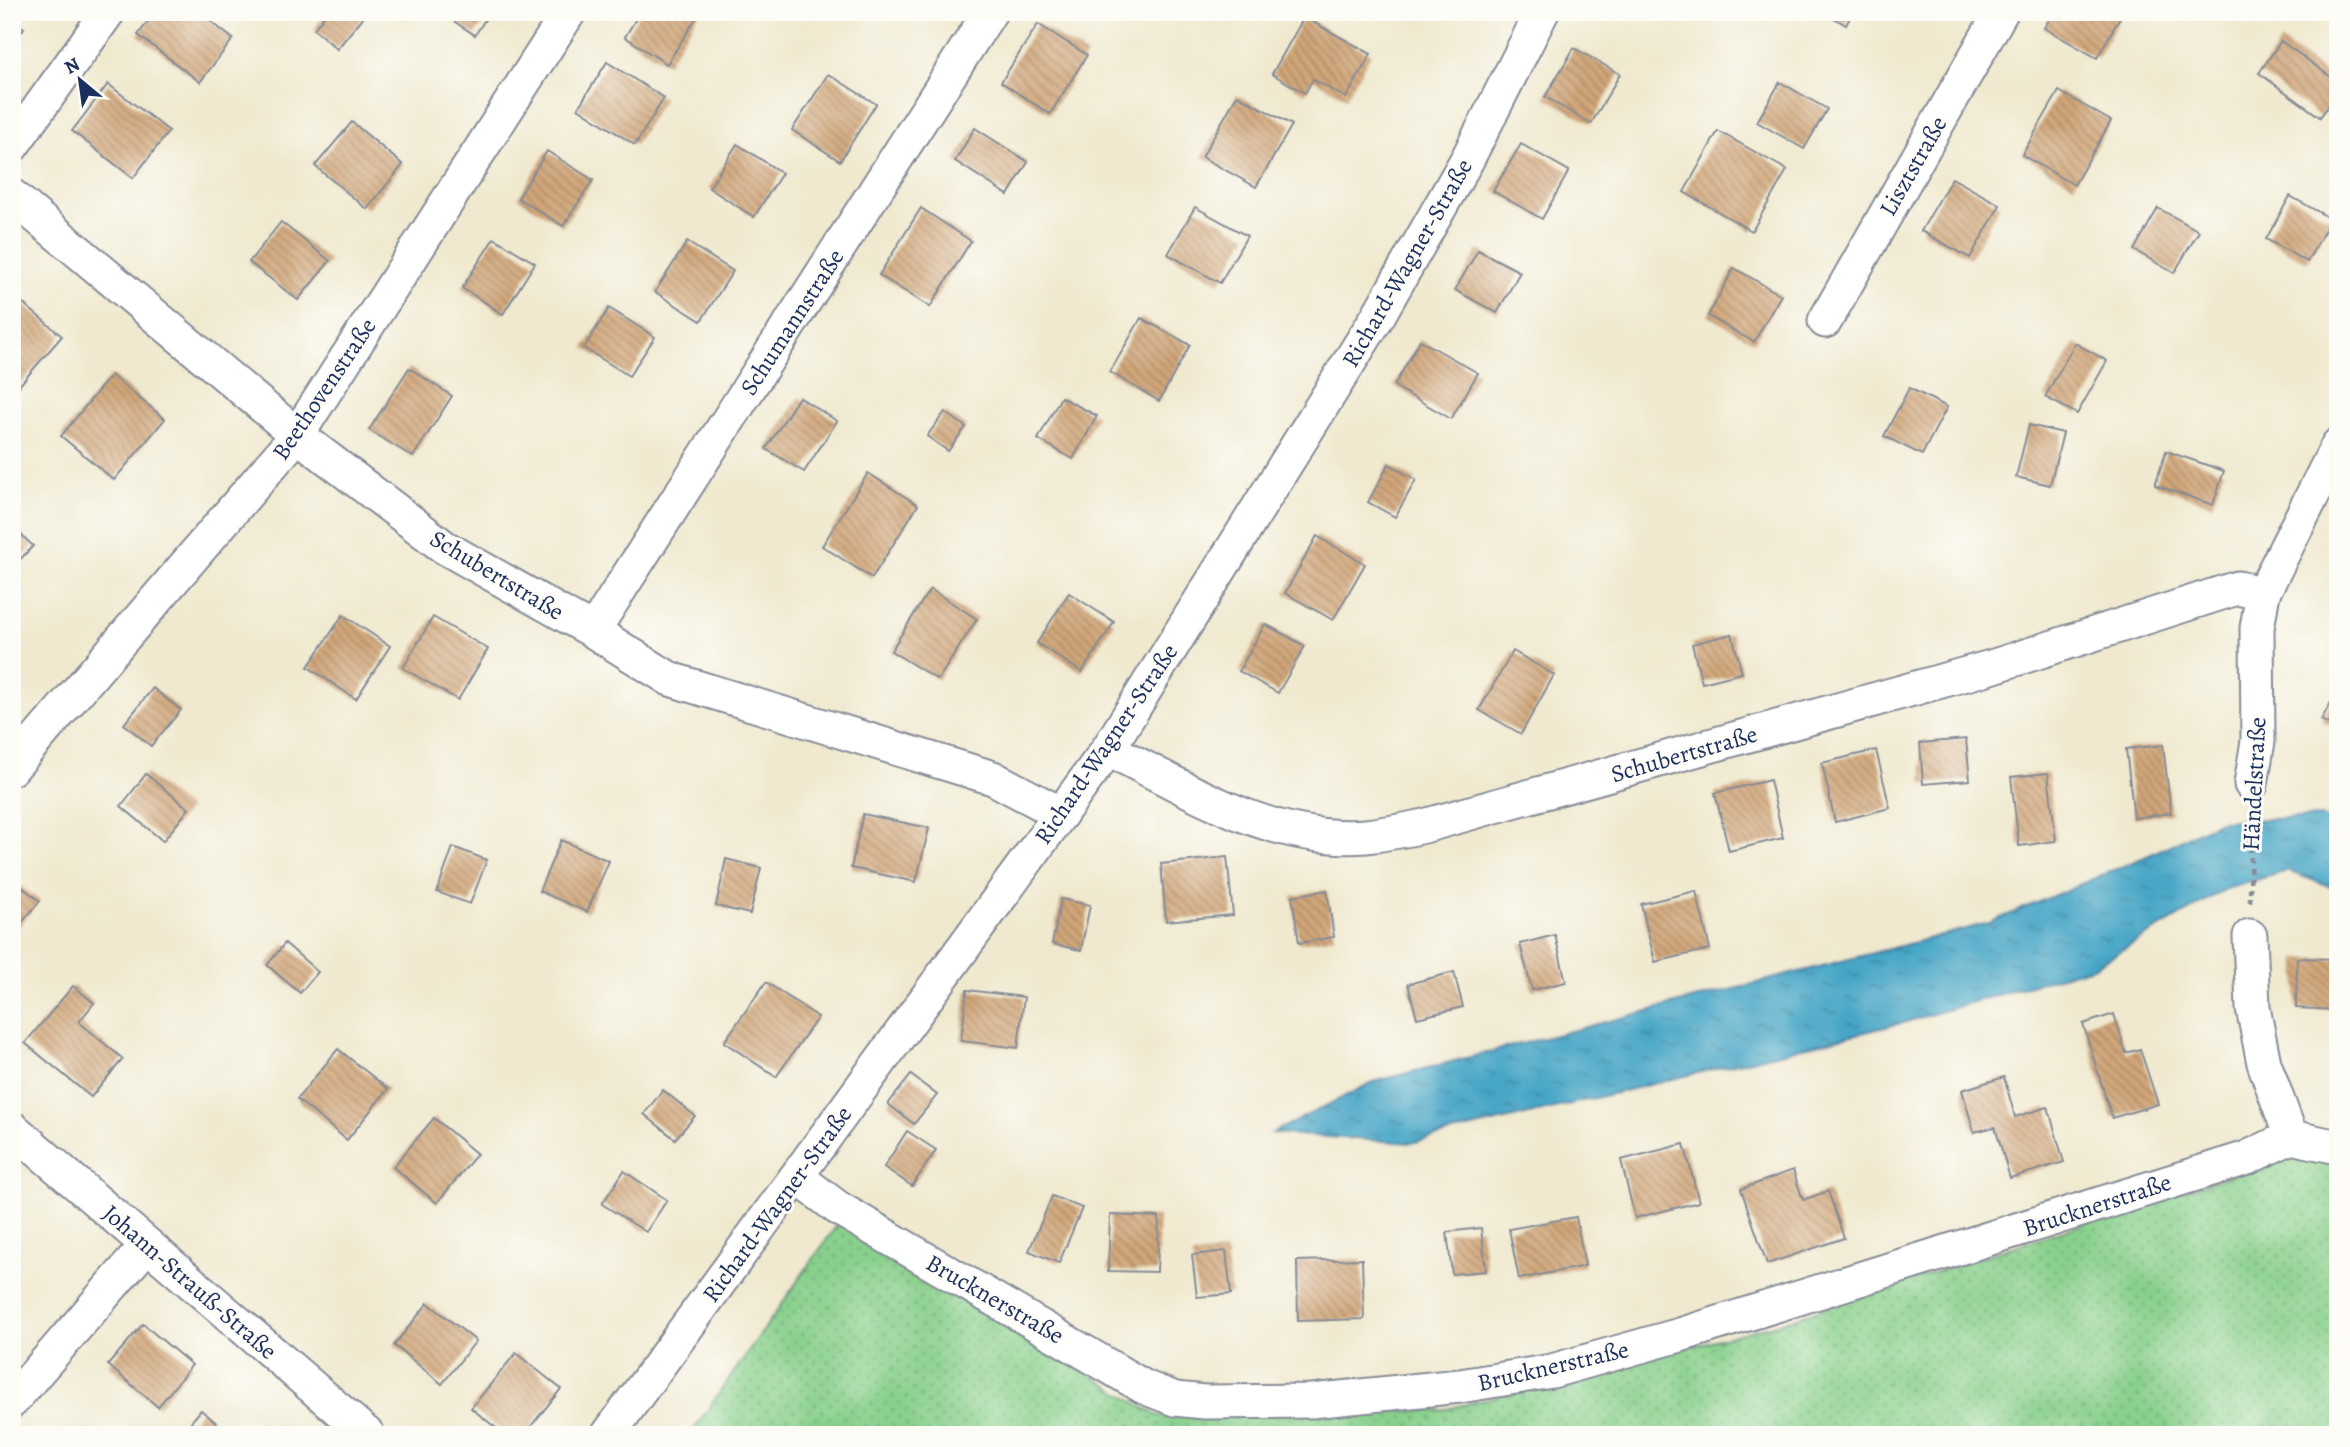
<svg xmlns="http://www.w3.org/2000/svg" width="2350" height="1447" viewBox="0 0 2350 1447" font-family="Alegreya,serif">
  <style>
    .grass { fill: url(#grass-dots); stroke: #528075; stroke-width: 2 }
    .water { fill: url(#water-ripples); stroke: #316a92; stroke-width: 2 }
    .building { fill: url(#building-back-hatch) }
    .lines { fill: none; stroke-linecap: round; stroke-linejoin: round }
    .street-casing { stroke: #868c96; stroke-width: 37 }
    .path { stroke: #868c96; stroke-width: 4.5; stroke-dasharray: 5 5; stroke-linecap: butt }
    .street { stroke: #fff; stroke-width: 33 }
    .labels { text-anchor: middle; stroke-width: 6; stroke-linejoin: round; paint-order: stroke }
    .street-label { font-size: 24px; fill: #1b2f5e; stroke: #fdfcf7 }
  </style>
  <defs>
    <pattern id="grass-dots" width="8" height="8" patternUnits="userSpaceOnUse" patternTransform="scale(1.75)"><rect width="8" height="8" fill="#89d08c"/><path d="M2 2h.1M6 6h.1" fill="none" stroke="#6fa976" stroke-width="1.8" stroke-linecap="round"/></pattern>
    <pattern id="water-ripples" width="26" height="14" patternUnits="userSpaceOnUse" patternTransform="scale(1.75)"><rect width="26" height="14" fill="#47a6c6"/><path d="M2 4q2-2 4 0t4 0M15 11q2-2 4 0t4 0" fill="none" stroke="#3a88a4"/></pattern>
    <pattern id="building-back-hatch" width="6" height="6" patternUnits="userSpaceOnUse" patternTransform="scale(1.75)"><rect width="6" height="6" fill="#d1a679"/><path d="M-1 5l2 2M0 0l6 6M5-1l2 2" fill="none" stroke="#a98866"/></pattern>
  </defs>
  <rect width="100%" height="100%" fill="#fdfcf7"/>
  <filter id="ink" filterUnits="userSpaceOnUse"><feTurbulence type="fractalNoise" baseFrequency=".0143" numOctaves="2"/><feDisplacementMap in="SourceGraphic" scale="14" xChannelSelector="R" yChannelSelector="G"/><feConvolveMatrix kernelMatrix="1 2 1 2 8 2 1 2 1" color-interpolation-filters="sRGB"/></filter>
  <filter id="wash" filterUnits="userSpaceOnUse"><feTurbulence type="fractalNoise" baseFrequency=".00686" numOctaves="4" result="noise"/><feDisplacementMap in="SourceGraphic" scale="28" xChannelSelector="R" yChannelSelector="G"/><feGaussianBlur stdDeviation="1.57" result="paint"/><feColorMatrix in="noise" values="0 0 0 0 0 0 0 0 0 0 0 0 0 0 0 0 0 1.4 0 .05"/><feComposite in="paint" operator="in"/></filter>
  <g filter="url(#wash)">
    <rect width="100%" height="100%" fill="#f0e9cf"/>
    <!-- grass -->
    <polygon class="grass" points="2284,1158 2338,1161 2338,1435 690,1435 839,1222 1158,1416 1443,1410 1773,1325"/>
    <!-- water -->
    <polygon class="water" points="2321,817 2338,822 2338,889 2287,871 2226,889 2095,966 1902,1023 1411,1143 1272,1133 1373,1082 1989,923 2147,856 2220,821"/>
    <g id="blocks">
      <!-- building -->
      <g class="building">
        <polygon points="155,12 199,12 233,39 200,82 138,35"/>
        <polygon points="327,12 364,12 366,14 337,49 314,29"/>
        <polygon points="440,12 490,12 475,35"/>
        <polygon points="640,12 700,12 667,64 625,37"/>
        <polygon points="1824,12 1853,12 1846,25"/>
        <polygon points="2054,12 2123,12 2097,58 2044,28"/>
        <polygon points="1304,17 1371,54 1346,98 1313,79 1305,93 1272,74"/>
        <polygon points="12,20 24,28 12,46"/>
        <polygon points="1038,24 1087,55 1050,114 1001,82"/>
        <polygon points="2281,41 2338,82 2338,93 2320,117 2259,73"/>
        <polygon points="1574,48 1620,74 1591,124 1545,97"/>
        <polygon points="607,62 664,98 635,145 578,108"/>
        <polygon points="828,74 876,104 840,161 792,130"/>
        <polygon points="1780,82 1827,109 1804,149 1757,122"/>
        <polygon points="108,84 169,131 133,178 72,131"/>
        <polygon points="2059,91 2111,121 2074,185 2022,155"/>
        <polygon points="1237,95 1292,125 1256,187 1202,157"/>
        <polygon points="352,122 403,165 367,209 315,166"/>
        <polygon points="975,128 1028,162 1008,195 955,161"/>
        <polygon points="1718,131 1787,170 1752,231 1684,192"/>
        <polygon points="737,144 782,173 754,217 709,188"/>
        <polygon points="1521,144 1569,171 1542,219 1493,191"/>
        <polygon points="547,151 593,180 563,226 518,198"/>
        <polygon points="1952,178 2000,205 1970,258 1921,231"/>
        <polygon points="2290,196 2331,219 2307,262 2266,239"/>
        <polygon points="1195,207 1247,236 1220,283 1168,254"/>
        <polygon points="921,208 971,241 930,307 879,275"/>
        <polygon points="2158,208 2199,231 2174,273 2134,250"/>
        <polygon points="281,222 330,261 298,300 249,262"/>
        <polygon points="494,238 535,263 503,314 462,288"/>
        <polygon points="687,242 733,271 701,321 655,292"/>
        <polygon points="1478,250 1520,272 1497,313 1455,290"/>
        <polygon points="1734,268 1781,295 1754,342 1708,316"/>
        <polygon points="12,294 62,336 12,394"/>
        <polygon points="609,308 655,337 629,376 584,348"/>
        <polygon points="1141,318 1190,345 1159,401 1110,372"/>
        <polygon points="1420,340 1478,373 1451,419 1394,386"/>
        <polygon points="2075,343 2107,361 2077,414 2045,397"/>
        <polygon points="409,368 452,396 413,457 369,430"/>
        <polygon points="111,375 165,419 114,480 61,436"/>
        <polygon points="1909,388 1947,407 1922,455 1884,436"/>
        <polygon points="799,397 837,421 804,472 766,449"/>
        <polygon points="1061,397 1097,416 1073,459 1038,439"/>
        <polygon points="945,412 966,427 948,451 927,436"/>
        <polygon points="2029,425 2063,433 2050,485 2016,477"/>
        <polygon points="2166,451 2224,471 2213,505 2155,485"/>
        <polygon points="1389,464 1416,480 1395,517 1368,502"/>
        <polygon points="868,473 918,505 872,578 822,546"/>
        <polygon points="12,526 33,546 12,568"/>
        <polygon points="1317,536 1365,564 1333,620 1285,593"/>
        <polygon points="930,589 977,619 938,680 891,651"/>
        <polygon points="1069,593 1114,622 1082,672 1037,643"/>
        <polygon points="343,615 390,646 356,699 308,667"/>
        <polygon points="433,617 488,649 458,700 403,668"/>
        <polygon points="1265,624 1305,646 1278,693 1239,671"/>
        <polygon points="1732,634 1742,673 1702,683 1692,644"/>
        <polygon points="1513,651 1554,675 1521,734 1479,710"/>
        <polygon points="153,688 181,710 151,746 124,724"/>
        <polygon points="2338,690 2338,729 2321,720"/>
        <polygon points="1966,739 1970,780 1923,784 1920,743"/>
        <polygon points="2163,745 2171,813 2134,818 2126,749"/>
        <polygon points="1876,750 1890,808 1835,822 1822,763"/>
        <polygon points="2048,773 2056,841 2019,846 2011,777"/>
        <polygon points="146,774 189,809 163,841 121,806"/>
        <polygon points="1770,780 1783,838 1729,851 1715,793"/>
        <polygon points="863,814 929,828 916,882 851,868"/>
        <polygon points="561,840 609,861 587,912 539,891"/>
        <polygon points="453,847 487,860 470,904 437,892"/>
        <polygon points="1227,857 1233,915 1166,921 1161,864"/>
        <polygon points="726,859 761,868 750,914 716,906"/>
        <polygon points="12,879 40,901 12,934"/>
        <polygon points="1327,890 1334,937 1299,943 1292,896"/>
        <polygon points="1696,891 1710,949 1655,962 1641,904"/>
        <polygon points="1061,899 1090,905 1081,950 1052,944"/>
        <polygon points="1555,935 1566,982 1532,990 1520,944"/>
        <polygon points="285,943 318,972 300,993 267,965"/>
        <polygon points="2297,958 2338,959 2338,1010 2296,1008"/>
        <polygon points="1454,972 1463,1007 1417,1018 1408,984"/>
        <polygon points="766,982 818,1017 776,1077 724,1042"/>
        <polygon points="73,986 94,1003 79,1022 123,1059 91,1097 25,1043"/>
        <polygon points="967,990 1024,997 1018,1048 961,1041"/>
        <polygon points="2114,1014 2126,1053 2140,1049 2158,1104 2112,1118 2083,1024"/>
        <polygon points="338,1049 388,1089 347,1140 297,1099"/>
        <polygon points="911,1075 937,1095 914,1124 888,1104"/>
        <polygon points="2004,1077 2015,1117 2048,1107 2064,1162 2010,1178 1995,1127 1974,1132 1962,1090"/>
        <polygon points="663,1090 695,1116 675,1139 644,1114"/>
        <polygon points="434,1118 477,1154 437,1203 393,1167"/>
        <polygon points="907,1131 936,1150 912,1186 884,1167"/>
        <polygon points="1684,1144 1699,1202 1635,1218 1621,1160"/>
        <polygon points="1793,1170 1803,1200 1828,1191 1844,1238 1767,1264 1741,1189"/>
        <polygon points="624,1171 667,1200 646,1232 602,1204"/>
        <polygon points="1052,1196 1082,1208 1059,1263 1029,1251"/>
        <polygon points="1110,1215 1159,1217 1157,1272 1108,1271"/>
        <polygon points="1576,1217 1585,1266 1519,1279 1509,1229"/>
        <polygon points="1481,1228 1486,1271 1452,1274 1447,1232"/>
        <polygon points="1226,1251 1231,1294 1197,1297 1192,1255"/>
        <polygon points="1362,1259 1364,1319 1298,1321 1297,1261"/>
        <polygon points="428,1303 476,1341 442,1384 394,1345"/>
        <polygon points="143,1324 192,1365 158,1407 108,1365"/>
        <polygon points="516,1353 561,1389 524,1435 505,1435 471,1408"/>
        <polygon points="201,1410 231,1435 180,1435"/>
      </g>
    </g>
  </g>
  <g filter="url(#ink)">
    <use href="#blocks" fill-opacity="0" stroke="#868c96" stroke-width="2"/>
    <g class="lines">
      <!-- street casing -->
      <g class="street-casing">
        <g id="street">
          <polyline points="12,146 108,12"/>
          <polyline points="12,196 297,435 444,547 593,631 670,679 993,778 1061,814"/>
          <polyline points="1825,321 2001,12"/>
          <polyline points="593,631 990,12"/>
          <path d="M1108 749C1188 789 1273 844 1366 836 1385 834 1405 830 1424 826L1991 667 2237 588 2263 593"/>
          <polyline points="12,768 297,435 569,12"/>
          <polyline points="2251,784 2258,741 2257,628 2263,593 2338,445"/>
          <polyline points="2250,936 2253,1008 2264,1063 2291,1137"/>
          <polyline points="12,1128 368,1435"/>
          <polyline points="797,1177 838,1208 1144,1387 1175,1399 1205,1402 1311,1401 1460,1386 1552,1371 1680,1335 2247,1158 2291,1137 2338,1147"/>
          <polyline points="12,1401 147,1245"/>
          <polyline points="608,1435 1108,749 1378,316 1468,158 1542,12"/>
        </g>
      </g>
      <!-- path -->
      <polyline class="path" points="2250,902 2251,820"/>
      <!-- street -->
      <use href="#street" class="street"/>
    </g>
  </g>
  <g class="labels">
    <!-- street labels -->
    <g class="street-label">
      <text transform="translate(1913 166) rotate(-60)" y="8">Lisztstraße</text>
      <text transform="translate(1407 263) rotate(-60)" y="8">Richard-Wagner-Straße</text>
      <text transform="translate(792 322) rotate(-57)" y="8">Schumannstraße</text>
      <text transform="translate(324 389) rotate(-56)" y="8">Beethovenstraße</text>
      <text transform="translate(497 575) rotate(31)" y="8">Schubertstraße</text>
      <text transform="translate(1106 744) rotate(-56)" y="8">Richard-Wagner-Straße</text>
      <text transform="translate(1684 754) rotate(-16)" y="8">Schubertstraße</text>
      <text transform="translate(2254 784) rotate(-87)" y="8">Händelstraße</text>
      <text transform="translate(777 1204) rotate(-54)" y="8">Richard-Wagner-Straße</text>
      <text transform="translate(2097 1205) rotate(-18)" y="8">Brucknerstraße</text>
      <text transform="translate(190 1282) rotate(41)" y="8">Johann-Strauß-Straße</text>
      <text transform="translate(995 1299) rotate(30)" y="8">Brucknerstraße</text>
      <text transform="translate(1553 1366) rotate(-13)" y="8">Brucknerstraße</text>
    </g>
  </g>
  <!-- margin -->
  <rect width="2350" height="1447" fill="none" stroke="#fdfcf7" stroke-width="42"/>
  <!-- north arrow -->
  <g transform="translate(80 80) rotate(331)" stroke="#fdfcf7" stroke-width="5" paint-order="stroke">
  <path d="M0-5L12 26L0 18L-12 26Z" fill="#1b2f5e"/>
  <text y="-10" font-size="19" font-weight="bold" text-anchor="middle" fill="#1b2f5e">N</text>
  </g>
</svg>
